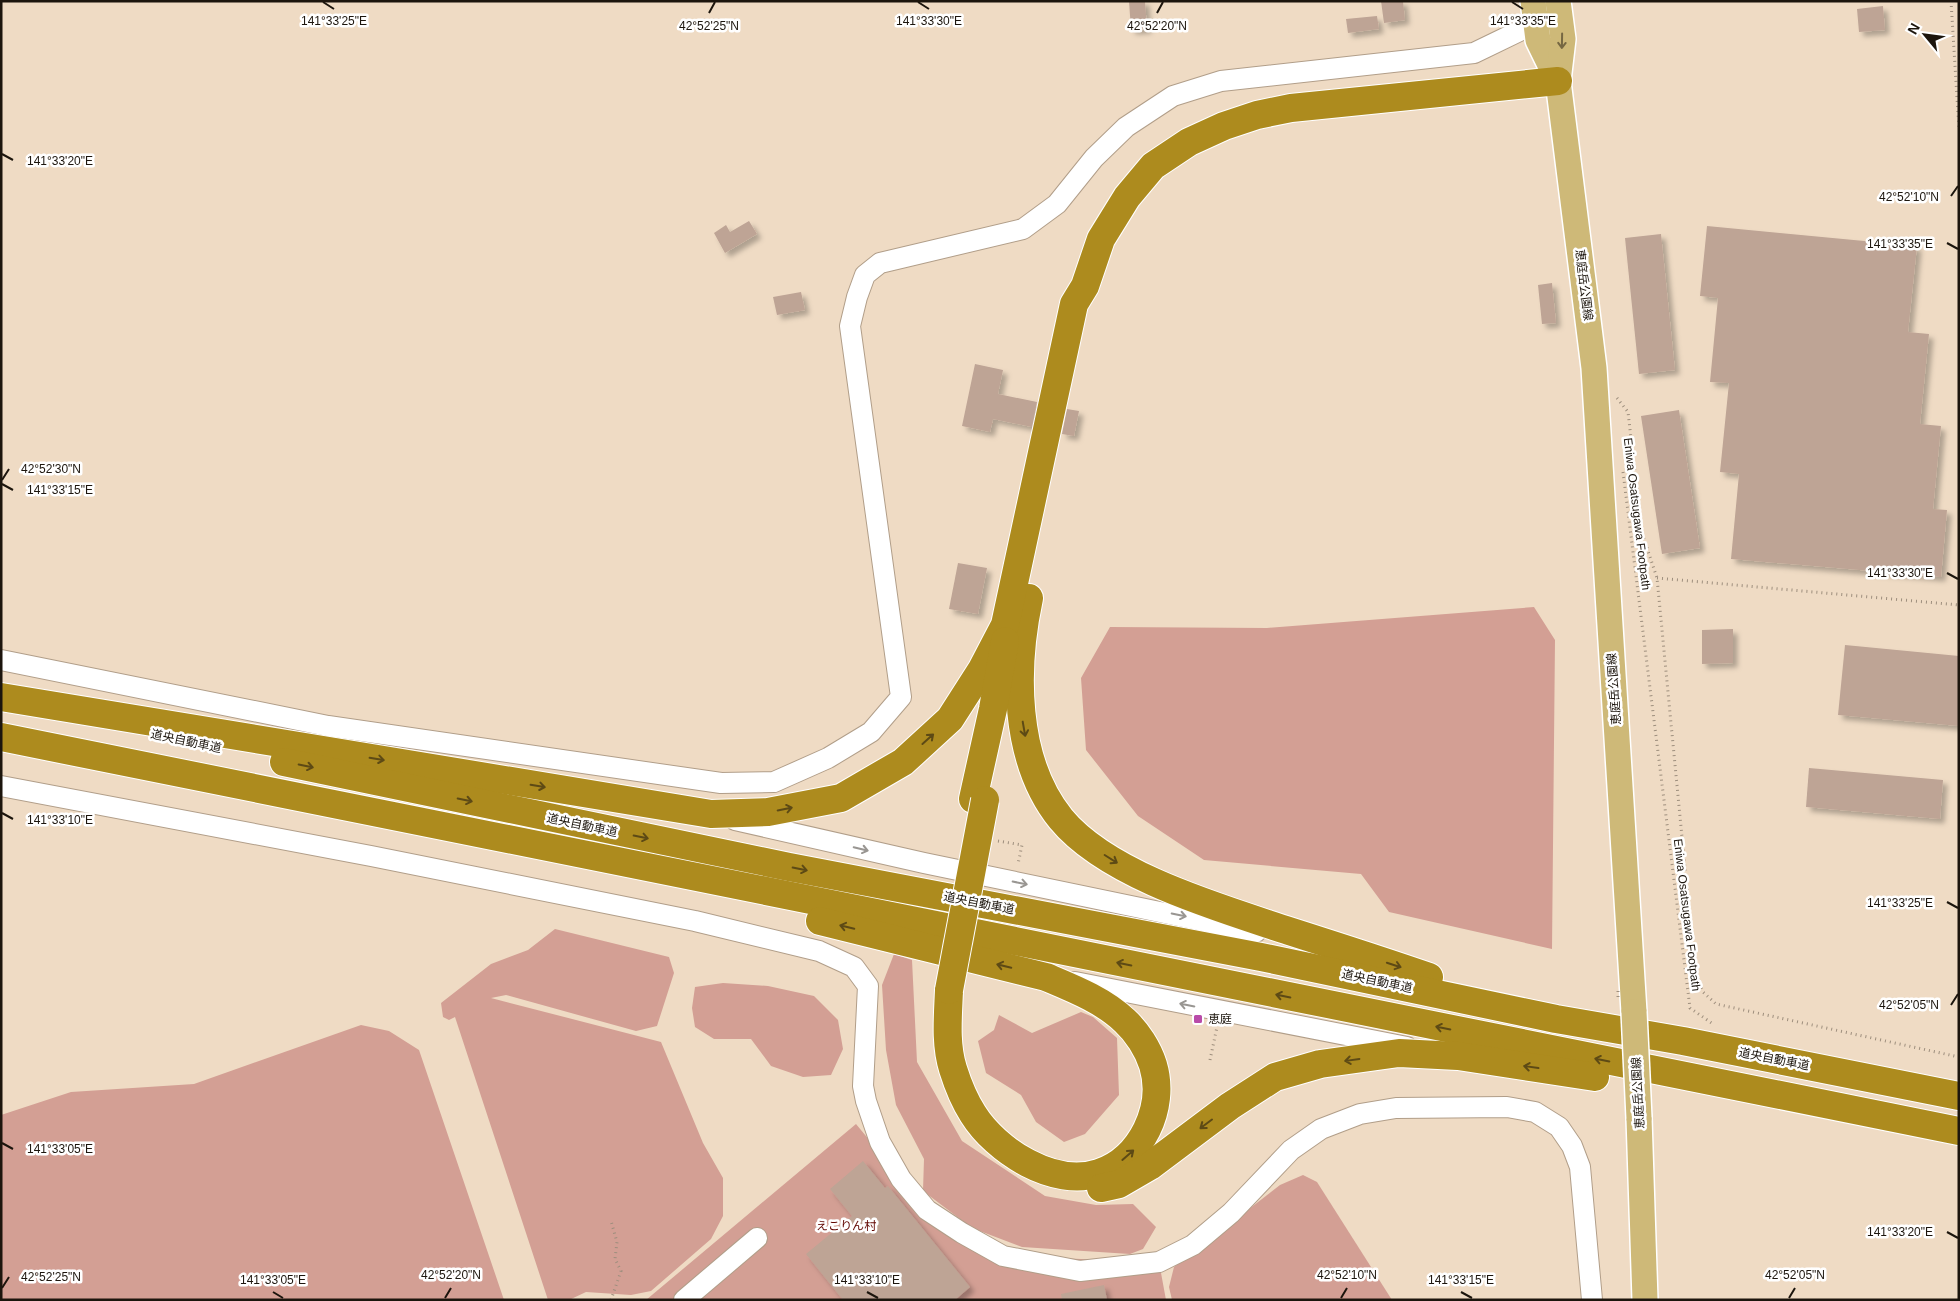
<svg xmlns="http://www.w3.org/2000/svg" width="1960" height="1301" viewBox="0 0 1960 1301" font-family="Helvetica,'Noto Sans JP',sans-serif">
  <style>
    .green { fill: #d39f94 }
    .building { fill: #bea495; filter: url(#shadow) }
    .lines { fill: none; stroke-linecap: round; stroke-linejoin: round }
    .minor-casing { stroke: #b19e89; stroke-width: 22 }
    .major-casing { stroke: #fff; stroke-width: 28 }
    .highway-casing { stroke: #fff; stroke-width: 30 }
    .path { stroke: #9d8e7d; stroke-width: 3; stroke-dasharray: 1 4; stroke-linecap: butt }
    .minor { stroke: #fff; stroke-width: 20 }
    .major { stroke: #ceb978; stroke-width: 25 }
    .highway { stroke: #ad8b1e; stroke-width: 28 }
    .major-bridge-casing { stroke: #fff; stroke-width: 28; stroke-linecap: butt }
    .highway-bridge-casing { stroke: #fff; stroke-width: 30; stroke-linecap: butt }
    .path-bridge { stroke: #9d8e7d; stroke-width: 3; stroke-dasharray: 1 4; stroke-linecap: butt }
    .major-bridge { stroke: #ceb978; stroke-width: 25 }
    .highway-bridge { stroke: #ad8b1e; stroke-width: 28 }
    .oneway { stroke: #756742 }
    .oneway2 { stroke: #5d4a15 }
    .oneway3 { stroke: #999692 }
    .ticks { fill: none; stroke: #1c150d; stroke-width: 2 }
    .poi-dot { fill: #b94ba9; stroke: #fff; stroke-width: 2 }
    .labels { text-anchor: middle; stroke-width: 5; stroke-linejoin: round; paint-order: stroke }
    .street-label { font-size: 12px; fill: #1c150d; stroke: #fff }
    .poi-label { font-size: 12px; fill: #1c150d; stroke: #fff; text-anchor: start }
    .park-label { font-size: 12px; fill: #620600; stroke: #fff }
    .ticks-label { font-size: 12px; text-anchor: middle; fill: #1c150d; stroke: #fff; stroke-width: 5; stroke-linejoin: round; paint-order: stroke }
  </style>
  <defs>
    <filter id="shadow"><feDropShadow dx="4.5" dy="4.5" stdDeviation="2.5" flood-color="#0004"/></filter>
  </defs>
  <rect width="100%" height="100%" fill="#efdbc4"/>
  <!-- green -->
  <g class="green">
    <polygon points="1534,607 1555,640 1552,949 1389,912 1361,874 1204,860 1138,816 1086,750 1081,678 1110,627 1267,628"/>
    <polygon points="555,929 669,957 674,973 657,1026 636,1031 506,995 491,998 661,1042 703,1143 723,1178 723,1216 711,1239 651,1291 631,1295 586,1292 569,1300 548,1300 455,1017 449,1020 443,1017 441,1003 491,964 528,950"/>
    <polygon points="894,954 912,960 917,1062 962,1141 1045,1196 1096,1205 1133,1204 1156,1227 1143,1249 1130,1254 1022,1247 972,1228 923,1191 924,1159 896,1105 886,1050 882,985"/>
    <polygon points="723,983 768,986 814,996 838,1020 843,1049 831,1075 803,1077 771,1066 751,1039 714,1039 695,1027 692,1008 695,987"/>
    <polygon points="1081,1012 1093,1017 1117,1038 1119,1095 1085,1134 1064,1142 1036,1122 1021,1095 986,1073 978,1041 994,1030 999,1015 1032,1033"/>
    <polygon points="361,1025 389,1031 419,1050 504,1300 1,1300 1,1115 71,1092 194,1084"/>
    <polygon points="856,1124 927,1210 1003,1256 1159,1262 1166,1300 646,1300"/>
    <polygon points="1303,1175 1317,1182 1392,1300 1172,1300 1169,1287 1174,1267 1280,1185"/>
  </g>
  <!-- building -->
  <g class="building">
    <polygon points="1129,1 1145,1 1147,29 1131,30"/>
    <polygon points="1381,1 1403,1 1405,20 1384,23"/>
    <polygon points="1883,6 1885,30 1859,32 1857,9"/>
    <polygon points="1377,16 1379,29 1348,33 1346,19"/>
    <polygon points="749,221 757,234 725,253 714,233 726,225 730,232"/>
    <polygon points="1707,226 1917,246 1908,332 1929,334 1920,424 1941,426 1933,509 1947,510 1941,577 1731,559 1739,474 1720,472 1729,383 1710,382 1718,298 1700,296"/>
    <polygon points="1661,234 1675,370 1639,374 1625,238"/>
    <polygon points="1552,283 1556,323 1542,324 1538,285"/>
    <polygon points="801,292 805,310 777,315 773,297"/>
    <polygon points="975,364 1003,370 998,394 1037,402 1032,427 993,419 990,432 962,426"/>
    <polygon points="1067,409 1079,411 1074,436 1062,434"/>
    <polygon points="1679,410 1700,548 1662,554 1641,416"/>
    <polygon points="958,563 987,568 978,614 949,609"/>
    <polygon points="1733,629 1733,663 1702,664 1702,630"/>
    <polygon points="1845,645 1959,656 1959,726 1838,715"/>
    <polygon points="1809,768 1943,780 1940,819 1806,807"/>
    <polygon points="863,1161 885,1188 888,1186 970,1287 955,1300 843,1300 806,1254 852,1216 830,1189"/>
    <polygon points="1104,1285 1107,1300 1062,1300 1061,1294"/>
  </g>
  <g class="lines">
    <!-- minor casing -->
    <g class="minor-casing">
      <g id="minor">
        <polyline points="1,660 328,726 721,783 774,782 828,758 871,732 901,697 850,326 857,297 865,275 880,263 1023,229 1057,204 1094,158 1126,127 1173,96 1221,81 1474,53 1536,23"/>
        <polyline points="1,786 371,856 695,921 819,951 854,967 868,986 863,1086 866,1101 880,1142 901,1179 927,1210 962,1233 1003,1256 1080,1271 1159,1262 1193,1245 1231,1213 1291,1150 1321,1129 1360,1114 1396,1108 1507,1107 1535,1112 1559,1127 1572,1146 1580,1167 1592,1300"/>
        <polyline points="735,820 924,863 1256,932"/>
        <polyline points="1075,982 1407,1047"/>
        <polyline points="684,1300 757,1238"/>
      </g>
    </g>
    <!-- major casing -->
    <g class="major-casing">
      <g id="major">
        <polyline points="1533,1 1538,40 1558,81"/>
        <polyline points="1558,1 1563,39 1558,81 1594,368 1634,1012"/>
        <polyline points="1639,1118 1645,1300"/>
      </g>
    </g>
    <!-- highway casing -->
    <g class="highway-casing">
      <g id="highway">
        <path d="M1029 598C1014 668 1013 760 1061 819 1108 876 1220 908 1289 931 1336 946 1383 961 1429 977"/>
        <polyline points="1,697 711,814 768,812 841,798 903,762 950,719 982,669 1005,625 1074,304 1085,286 1101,239 1127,197 1153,166 1189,142 1224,126 1257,115 1291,108 1558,81"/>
        <polyline points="1,737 1959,1131"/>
        <polyline points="284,762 789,867 1261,957 1556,1019 1683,1041 1959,1096"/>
        <polyline points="973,799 993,709 1005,641"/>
        <path d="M820 921 1046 977C1072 988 1103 1000 1125 1021 1137 1032 1148 1049 1153 1065 1166 1108 1141 1159 1099 1173 1054 1188 996 1151 973 1114 964 1100 958 1085 953 1069 945 1044 948 1016 949 990"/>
        <polyline points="1101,1188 1119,1184 1150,1166 1230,1106 1275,1077 1320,1064 1399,1053 1458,1056 1595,1077"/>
      </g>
    </g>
    <!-- path -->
    <g class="path">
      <polyline points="1951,1 1959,130"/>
      <polyline points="1617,398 1628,412 1642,533 1657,578 1695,972 1703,992 1716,1004 1959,1057"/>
      <polyline points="1623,472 1690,1008 1713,1024"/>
      <polyline points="1657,578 1959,605"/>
      <polyline points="998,841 1022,845 1018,864"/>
      <polyline points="1210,1060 1217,1027"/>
      <polyline points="611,1300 621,1271 615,1259 617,1242 611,1221"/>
    </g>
    <!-- minor -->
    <use href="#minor" class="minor"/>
    <!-- major -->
    <use href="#major" class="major"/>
    <!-- highway -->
    <use href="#highway" class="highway"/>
    <!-- major-bridge casing -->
    <g class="major-bridge-casing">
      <polyline id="major-bridge" points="1634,1012 1639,1118"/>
    </g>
    <!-- highway-bridge casing -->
    <g class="highway-bridge-casing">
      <polyline id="highway-bridge" points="949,990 985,800"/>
    </g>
    <!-- path-bridge -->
    <polyline class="path-bridge" points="1618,991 1618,998"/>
    <!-- major-bridge -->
    <use href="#major-bridge" class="major-bridge"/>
    <!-- highway-bridge -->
    <use href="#highway-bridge" class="highway-bridge"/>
  </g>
  <!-- one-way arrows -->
  <defs><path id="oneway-shaft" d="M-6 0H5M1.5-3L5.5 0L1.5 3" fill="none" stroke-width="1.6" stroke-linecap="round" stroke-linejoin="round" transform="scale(1.25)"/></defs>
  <use class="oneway" href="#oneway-shaft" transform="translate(1562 41) rotate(91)"/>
  <g class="oneway2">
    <use href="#oneway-shaft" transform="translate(1024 729) rotate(80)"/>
    <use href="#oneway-shaft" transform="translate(928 739) rotate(-42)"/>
    <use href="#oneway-shaft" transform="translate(377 759) rotate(9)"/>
    <use href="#oneway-shaft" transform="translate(306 766) rotate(12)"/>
    <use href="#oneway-shaft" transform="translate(538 786) rotate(9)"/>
    <use href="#oneway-shaft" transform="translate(465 800) rotate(12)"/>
    <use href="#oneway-shaft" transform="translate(785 809) rotate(-11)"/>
    <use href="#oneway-shaft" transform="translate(641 837) rotate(11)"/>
    <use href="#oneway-shaft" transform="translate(1111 859) rotate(32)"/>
    <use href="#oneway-shaft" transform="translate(800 869) rotate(11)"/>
    <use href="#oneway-shaft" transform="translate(847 927) rotate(-166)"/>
    <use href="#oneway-shaft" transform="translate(1124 964) rotate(-168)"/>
    <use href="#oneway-shaft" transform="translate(1394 965) rotate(18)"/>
    <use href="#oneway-shaft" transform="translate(1004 966) rotate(-166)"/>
    <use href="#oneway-shaft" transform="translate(1283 996) rotate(-168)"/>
    <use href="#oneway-shaft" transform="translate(1443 1028) rotate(-169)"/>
    <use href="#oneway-shaft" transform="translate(1352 1060) rotate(172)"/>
    <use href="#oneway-shaft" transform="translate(1602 1060) rotate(-169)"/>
    <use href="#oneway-shaft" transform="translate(1531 1067) rotate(-172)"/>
    <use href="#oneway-shaft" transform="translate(1206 1124) rotate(143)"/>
    <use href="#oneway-shaft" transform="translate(1128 1155) rotate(-41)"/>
  </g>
  <g class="oneway3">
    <use href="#oneway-shaft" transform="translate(861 849) rotate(13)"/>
    <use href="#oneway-shaft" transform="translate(1020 883) rotate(11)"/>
    <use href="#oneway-shaft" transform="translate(1179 915) rotate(12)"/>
    <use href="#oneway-shaft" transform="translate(1187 1005) rotate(-169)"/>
  </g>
  <!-- ticks -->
  <path class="ticks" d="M323 2 334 9M918 2 929 9M1512 2 1523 9M709 13 715 2M1157 13 1163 2M2 154 13 160M1951 196 1958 186M1947 243 1958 249M2 480 9 469M2 484 13 490M1947 573 1958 579M2 813 13 819M1947 902 1958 908M1951 1005 1958 994M2 1143 13 1149M1947 1232 1958 1238M2 1288 9 1277M273 1292 283 1298M867 1292 878 1298M1461 1292 1472 1298M445 1298 451 1288M1341 1298 1347 1288M1789 1298 1795 1288"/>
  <!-- markers -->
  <rect class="poi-dot" x="1193" y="1014" width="10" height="10" rx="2.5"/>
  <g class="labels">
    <!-- street labels -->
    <g class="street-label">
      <text transform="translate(1584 285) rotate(83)" y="4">恵庭岳公園線</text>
      <text transform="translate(1637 514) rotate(83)" y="4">Eniwa Osatsugawa Footpath</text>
      <text transform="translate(1614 689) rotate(-94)" y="4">恵庭岳公園線</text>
      <text transform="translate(186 741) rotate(12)" y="4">道央自動車道</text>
      <text transform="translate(582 825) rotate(12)" y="4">道央自動車道</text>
      <text transform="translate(979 903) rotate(11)" y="4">道央自動車道</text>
      <text transform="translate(1687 915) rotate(83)" y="4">Eniwa Osatsugawa Footpath</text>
      <text transform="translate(1377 981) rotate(12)" y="4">道央自動車道</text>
      <text transform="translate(1774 1059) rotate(11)" y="4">道央自動車道</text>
      <text transform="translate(1638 1093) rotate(-93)" y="4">恵庭岳公園線</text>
    </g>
    <!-- poi labels -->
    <g class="poi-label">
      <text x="1208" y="1023">恵庭</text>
    </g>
    <!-- park labels -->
    <g class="park-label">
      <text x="846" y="1230">えこりん村</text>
    </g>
  </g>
  <g class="ticks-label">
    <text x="334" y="25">141°33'25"E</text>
    <text x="929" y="25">141°33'30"E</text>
    <text x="1523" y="25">141°33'35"E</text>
    <text x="709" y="30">42°52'25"N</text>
    <text x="1157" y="30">42°52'20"N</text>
    <text x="60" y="165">141°33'20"E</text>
    <text x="1909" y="201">42°52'10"N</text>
    <text x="1900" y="248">141°33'35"E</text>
    <text x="51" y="473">42°52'30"N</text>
    <text x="60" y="494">141°33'15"E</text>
    <text x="1900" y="577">141°33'30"E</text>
    <text x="60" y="824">141°33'10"E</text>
    <text x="1900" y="907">141°33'25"E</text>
    <text x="1909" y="1009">42°52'05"N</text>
    <text x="60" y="1153">141°33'05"E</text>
    <text x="1900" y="1236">141°33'20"E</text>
    <text x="451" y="1279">42°52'20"N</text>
    <text x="1347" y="1279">42°52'10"N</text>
    <text x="1795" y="1279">42°52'05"N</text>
    <text x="51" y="1281">42°52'25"N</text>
    <text x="273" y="1284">141°33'05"E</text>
    <text x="867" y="1284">141°33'10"E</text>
    <text x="1461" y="1284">141°33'15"E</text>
  </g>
  <!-- border -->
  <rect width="1960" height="1301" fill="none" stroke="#1c150d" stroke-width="5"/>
  <!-- north arrow -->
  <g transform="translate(1925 35) rotate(299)" stroke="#ffffff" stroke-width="4" paint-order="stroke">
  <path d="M0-4L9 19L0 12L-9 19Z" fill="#1c150d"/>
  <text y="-8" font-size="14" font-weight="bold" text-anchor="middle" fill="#1c150d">N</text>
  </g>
</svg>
